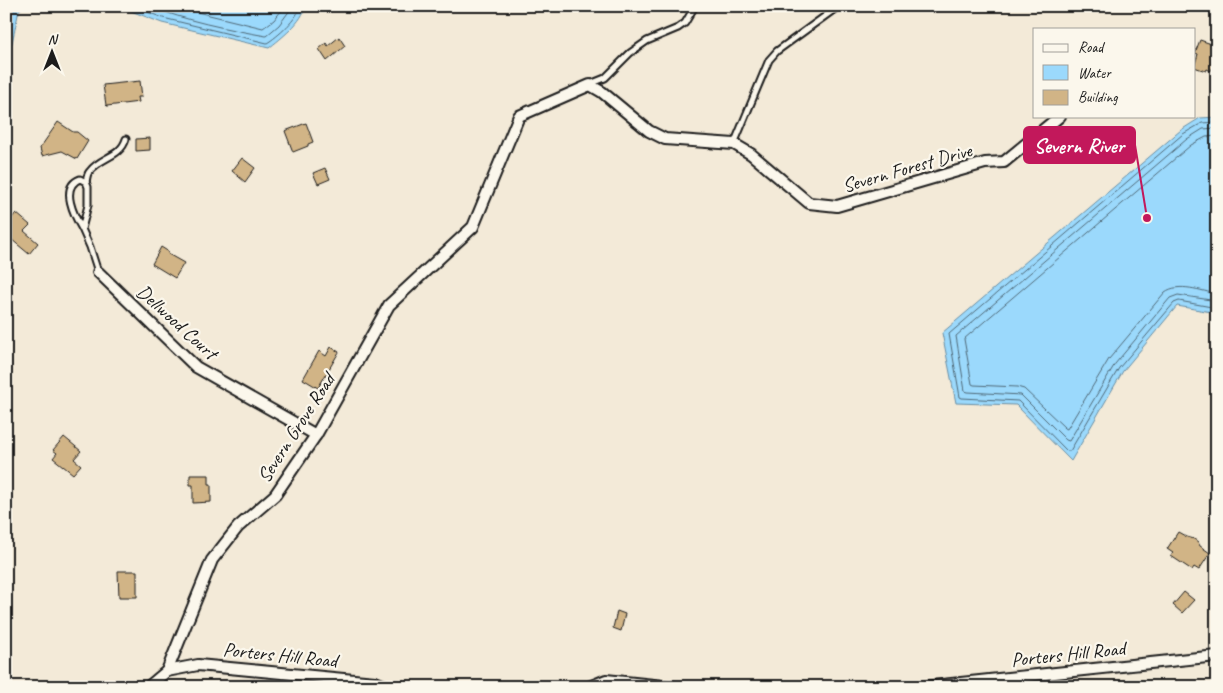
<svg xmlns="http://www.w3.org/2000/svg" width="1223" height="693" viewBox="0 0 1223 693" font-family="Caveat,sans-serif">
<rect width="100%" height="100%" fill="#f3ead8"/>
<filter id="ink" filterUnits="userSpaceOnUse"><feTurbulence type="fractalNoise" baseFrequency=".02" numOctaves="2"/><feDisplacementMap in="SourceGraphic" scale="10" xChannelSelector="R" yChannelSelector="G"/><feConvolveMatrix kernelMatrix="1 2 1 2 8 2 1 2 1" color-interpolation-filters="sRGB"/></filter>
<g filter="url(#ink)">
<g fill="#9bd9fc" stroke="#688da2">
<path d="M6,6h18l-5,4 -7,33 -6,8z"/>
<path d="M118,6h187c-1,15 -25,33 -36,42l-107,-25z"/>
<path d="M1217,117v196l-40,-7 -54,65 -52,90 -55,-56 -60,-2 -14,-70 239,-203 19,-12z"/>
</g>
<g fill="none" stroke-linecap="round" stroke-linejoin="round">
<g stroke="#4f6876" stroke-width="1">
<path d="M132,6l31,12 104,25c10,-6 32,-25 33,-37"/>
<path d="M149,6c37,15 78,23 117,30l13,-11 14,-19"/>
<path d="M172,6l91,22 11,-8 11,-14"/>
<path d="M1217,122l-15,1 -19,11 -234,200 11,63 2,1 56,3 49,50h3l49,-83 55,-65 5,-2 38,7"/>
<path d="M1217,128l-14,1 -16,10 -231,197 9,55 3,1 53,3 45,45 3,1 46,-77 55,-66 8,-3 39,6"/>
<path d="M1217,136l-11,1 -15,8 -227,194 8,45 2,1 43,2 7,2 41,39 2,1 42,-70 56,-67c14,-10 36,-1 52,2"/>
</g>
</g>
<g fill="#d1b486" stroke="#1c1c1c">
<path d="M339,37l6,9 -18,15 -8,-12 7,-6 2,3z"/>
<path d="M1200,40l17,6v24l-5,-2 -1,3 -4,-2 -1,2 -12,-4 4,-13 -3,-1z"/>
<path d="M140,81l2,16h-4l1,5 -32,4 -1,-1 -3,-20z"/>
<path d="M58,122l15,10h4l11,9 -11,18 -15,-8 -20,5 -2,-8z"/>
<path d="M306,123l7,19 -5,2v2l-15,6 -8,-21z"/>
<path d="M150,138v12l-14,1v-12z"/>
<path d="M242,158l13,10 -10,14 -13,-11z"/>
<path d="M325,168l5,11 -12,5 -5,-11z"/>
<path d="M16,213l14,12 -6,6 14,12 -9,11 -18,-15 -5,5v-19z"/>
<path d="M161,247l8,5 -1,2 16,9 -9,15 -23,-14z"/>
<path d="M331,347l8,5 -21,36 -15,-9 16,-28 7,5z"/>
<path d="M64,437l17,14 -7,8 7,6 -8,9 -20,-16 4,-5 -4,-3z"/>
<path d="M190,475h19v9h2v18l-18,1v-18h-3z"/>
<path d="M1178,532l9,5 7,2 4,3 2,4 10,7 -11,17 -5,-3 -2,3 -21,-14 2,-3 -6,-4z"/>
<path d="M118,571h19v26h-18z"/>
<path d="M1184,592l10,8 -12,13 -9,-8z"/>
<path d="M617,611l8,3 -4,17 -8,-3z"/>
</g>
<g fill="none" stroke-linecap="round" stroke-linejoin="round">
<g stroke="#1c1c1c" stroke-width="9">
<g id="lane">
<path d="M590,84l15,-6 25,-25 17,-12 31,-13 7,-5 10,-17"/>
<path d="M734,144l35,-84 8,-9 62,-45"/>
<path d="M86,182c1,-4 1,-9 4,-11 10,-14 31,-14 36,-32"/>
<path d="M82,229c-7,-12 -23,-42 -2,-50l6,3 2,5v18l-6,24 8,18 8,25"/>
</g>
</g>
<g stroke="#1c1c1c" stroke-width="14">
<g id="street">
<path d="M98,272l98,95 120,68"/>
<path d="M167,671l31,-6 177,17 13,5"/>
<path d="M148,687l19,-16 45,-111 26,-33 37,-32 41,-60 73,-130 84,-78 46,-111 71,-31 12,7 47,39 16,8 69,5 17,10 58,49 28,3 148,-43 19,-1 56,-46"/>
<path d="M589,687l17,-7 67,7"/>
<path d="M923,687l294,-31"/>
</g>
</g>
<use href="#lane" stroke="#fbf7ec" stroke-width="5"/>
<use href="#street" stroke="#fbf7ec" stroke-width="10"/>
</g>
</g>
<g text-anchor="middle" dominant-baseline="central" stroke-width="4.5" stroke-linejoin="round" paint-order="stroke">
<g font-size="20" fill="#1c1c1c" stroke="#fbf7ec">
<text transform="translate(907 168) rotate(-16)">Severn Forest Drive</text>
<text transform="translate(177 322) rotate(42)">Dellwood Court</text>
<text transform="translate(296 428) rotate(-57)">Severn Grove Road</text>
<text transform="translate(1068 654) rotate(-6)">Porters Hill Road</text>
<text transform="translate(280 655) rotate(6)">Porters Hill Road</text>
</g>
</g>
<path fill="none" stroke="#c2185b" stroke-width="2" d="M1147 218L1135 145"/>
<circle fill="#c2185b" stroke="#fbf7ec" stroke-width="2" cx="1147" cy="218" r="5"/>
<rect fill="#c2185b" stroke="#c2185b" stroke-width="2" x="1024" y="127" width="111" height="36" rx="5"/>
<g font-size="21" text-anchor="middle" font-weight="bold" fill="#fff">
<text x="1079" y="153">Severn River</text>
</g>
<rect width="1223" height="693" fill="none" stroke="#fbf7ec" stroke-width="25"/>
<rect x="12" y="12" width="1198" height="668" fill="none" stroke="#1c1c1c" stroke-width="2" filter="url(#ink)"/>
<rect x="1033" y="28" width="162" height="90" fill="#fbf7ec" stroke="#a29f99"/>
<rect x="1043" y="44" width="25" height="8" fill="#fbf7ec" stroke="#a29f99"/>
<text x="1078" y="52" font-size="15" fill="#1c1c1c">Road</text>
<rect x="1043" y="65" width="25" height="15" fill="#9bd9fc" stroke="#a29f99"/>
<text x="1078" y="78" font-size="15" fill="#1c1c1c">Water</text>
<rect x="1043" y="90" width="25" height="15" fill="#d1b486" stroke="#a29f99"/>
<text x="1078" y="102" font-size="15" fill="#1c1c1c">Building</text>
<g transform="translate(52 52)" stroke="#fbf7ec" stroke-width="4" paint-order="stroke">
<path d="M0-4L9 19L0 12L-9 19Z" fill="#1c1c1c"/>
<text y="-8" font-size="14" font-weight="bold" text-anchor="middle" fill="#1c1c1c">N</text>
</g>
</svg>
